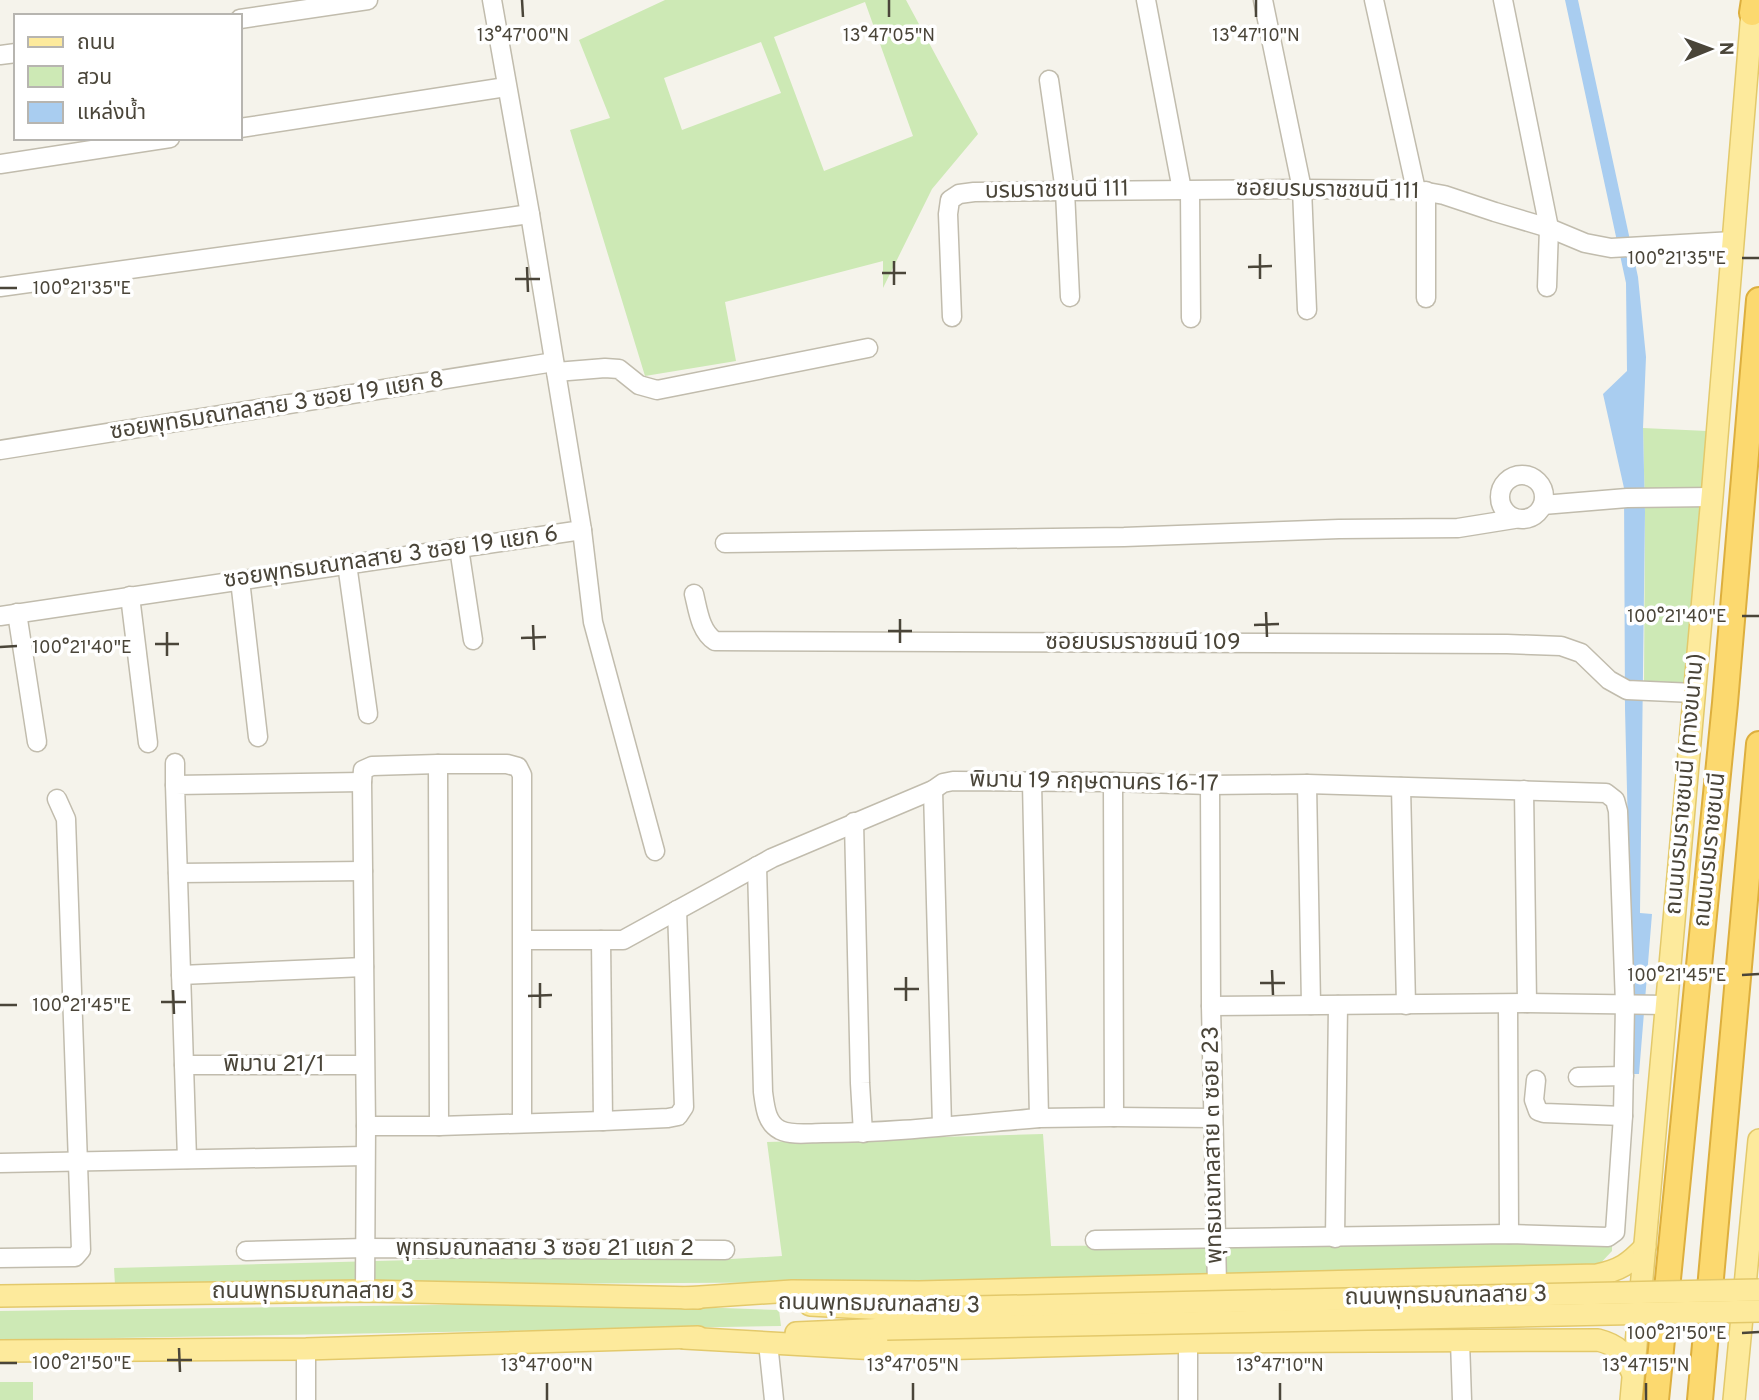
<svg xmlns="http://www.w3.org/2000/svg" width="1759" height="1400" viewBox="0 0 1759 1400" font-family="Overpass,'Noto Sans Thai',sans-serif">
<rect width="100%" height="100%" fill="#f5f3eb"/>
<g fill="#cde9b5" fill-rule="evenodd">
<path d="M665,0h241l72,134 -46,55 -49,99v-27l-158,41 11,59 -91,15 -75,-246 40,-12 -31,-78zM865,2l48,134 -89,35 -50,-134zM761,42l20,51 -99,37 -18,-52z"/>
<path d="M1643,428l64,3 -22,255 -41,-1 1,-173z"/>
<path d="M1043,1134l8,112 561,-5v10l-17,18 -534,12 -749,4h-197l-1,-17 375,-10 242,1 51,-3 -15,-114z"/>
<path d="M586,1303l193,7 2,16 -781,14v-29z"/>
<rect x="0" y="1382" width="33" height="18"/>
</g>
<path fill="#a9cdf0" d="M1565,0h13l60,277 8,80 -3,71 2,84 -5,401 12,1 -13,160h-5l-9,-365 -1,-221 -21,-94 24,-23 -1,-88z"/>
<g fill="none" stroke-linecap="round" stroke-linejoin="round">
<g stroke="#c1bcad" stroke-width="21">
<g id="minor">
<path d="M1146,0l36,190"/>
<path d="M1263,0l39,189 5,121"/>
<path d="M1374,0l42,190"/>
<path d="M1503,0l46,228 -2,59"/>
<path d="M240,19l128,-19"/>
<path d="M0,55l16,-2"/>
<path d="M1049,80l16,111 5,106"/>
<path d="M240,128l266,-41"/>
<path d="M0,164l170,-26"/>
<path d="M1190,191l1,127"/>
<path d="M1426,191v107"/>
<path d="M0,287l530,-73"/>
<path d="M952,317l-4,-103 2,-14 9,-6 15,-2 328,-3 114,1 28,5 51,17 54,16 36,15 26,5 122,-7"/>
<path d="M556,372l49,-4 14,1 20,16 18,5 211,-42"/>
<path d="M0,450l554,-88"/>
<circle cx="1522" cy="497" r="22"/>
<path d="M1543,505l84,-7 85,-1"/>
<path d="M582,530l11,92 62,229"/>
<path d="M725,543l399,-6 215,-8 119,-1 56,-9"/>
<path d="M459,548l14,92"/>
<path d="M347,564l21,150"/>
<path d="M240,580l18,157"/>
<path d="M694,594c4,16 6,37 21,47l792,3 54,2 20,7 28,27 18,10 67,3"/>
<path d="M130,596l18,147"/>
<path d="M17,613l20,129"/>
<path d="M0,616l582,-86 -52,-316 -38,-214"/>
<path d="M438,764l1,362"/>
<path d="M1032,782l7,336 75,-1 -1,-335"/>
<path d="M1307,784l4,221"/>
<path d="M175,785v-22"/>
<path d="M1210,785l1,221 6,279"/>
<path d="M1401,787l5,218"/>
<path d="M933,790l9,336"/>
<path d="M1524,790l3,213"/>
<path d="M854,822l6,261 3,50"/>
<path d="M757,866l6,226c2,14 3,31 17,38 13,6 29,3 43,3 72,0 144,-9 216,-15"/>
<path d="M178,873l185,-2"/>
<path d="M523,940h100l149,-82 161,-68 10,-7 10,-2 160,1 97,3 97,-1 299,9 9,7 3,11 7,193 -2,112 -8,116 -7,5 -99,-3 -414,6"/>
<path d="M601,940l2,181"/>
<path d="M181,975l183,-8"/>
<path d="M1508,1004l1,230"/>
<path d="M1211,1006l316,-3 140,2"/>
<path d="M184,1065h180"/>
<path d="M1578,1077l46,-1"/>
<path d="M1536,1080l-2,20 4,11 6,2 79,3"/>
<path d="M1114,1117l99,1"/>
<path d="M366,1126h73l164,-5 65,-3 10,-2 6,-9 -7,-197"/>
<path d="M187,1159l-12,-374 187,-3"/>
<path d="M0,1163l365,-7"/>
<path d="M1335,1238l3,-233"/>
<path d="M246,1251l119,-3 360,2"/>
<path d="M0,1258l75,-1 6,-7 -15,-431 -9,-20"/>
<path d="M365,1291l1,-165 -4,-344 1,-12 9,-4 66,-2h69l11,3 4,8v348"/>
<path d="M1460,1341l2,59"/>
<path d="M1188,1342v58"/>
<path d="M768,1343l6,57"/>
<path d="M306,1400v-51"/>
</g>
</g>
<g stroke="#e3c96b" stroke-width="24">
<g id="major">
<path d="M0,1296l365,-5 333,7"/>
<path d="M685,1298l107,-7 127,1 678,-17c23,-5 32,-11 48,-28"/>
<path d="M810,1305l76,4"/>
<path d="M796,1333l91,-4"/>
<path d="M684,1338l211,12 293,-8 410,-2c23,6 25,13 35,34"/>
<path d="M0,1351l306,-2 392,-12"/>
<path d="M1631,1400l81,-903 41,-497"/>
<path d="M1734,1400l25,-260"/>
</g>
</g>
<g stroke="#ddaf3e" stroke-width="28">
<g id="highway">
<path d="M1752,13l2,-13"/>
<path d="M1656,1400l69,-697 34,-403"/>
<path d="M1700,1400l59,-656"/>
</g>
</g>
<use href="#minor" stroke="#fff" stroke-width="18"/>
<use href="#major" stroke="#fdea9c" stroke-width="21"/>
<use href="#highway" stroke="#fcd96f" stroke-width="24"/>
<g stroke="#e3c96b" stroke-width="24" stroke-linecap="butt">
<g id="major-bridge">
<path d="M886,1309l873,-19"/>
<path d="M887,1329l872,-18"/>
</g>
</g>
<use href="#major-bridge" stroke="#fdea9c" stroke-width="21"/>
</g>
<path fill="none" stroke="#4a4539" stroke-width="2.5" d="M522,0l1,17M889,0v17M1256,0v17M1260,254v25M1742,258h17M894,261v24M527,267l1,25M1248,267l24,-1M882,273h24M515,279h25M0,288h17M1266,612l1,25M1742,616h17M900,619v24M533,625l1,25M1254,625l25,-1M888,631h24M167,632v24M521,638l25,-1M155,644h24M0,647l17,-1M1272,970l1,25M1742,975l17,-1M906,977v24M540,983v25M1260,983h25M894,989h25M173,990l1,24M528,996l24,-1M161,1002h25M0,1005h17M1742,1333l17,-1M179,1348l1,24M167,1360h25M0,1363h17M547,1383v17M913,1383v17M1280,1383v17M1646,1383v17"/>
<g text-anchor="middle" dominant-baseline="central" stroke-width="7" stroke-linejoin="round" paint-order="stroke">
<g font-size="23" fill="#4a4539" stroke="#fff">
<text transform="translate(1057 191) rotate(-1)">บรมราชชนนี 111</text>
<text transform="translate(1328 191) rotate(1)">ซอยบรมราชชนนี 111</text>
<text transform="translate(277 407) rotate(-9)">ซอยพุทธมณฑลสาย 3 ซอย 19 แยก 8</text>
<text transform="translate(391 558) rotate(-8)">ซอยพุทธมณฑลสาย 3 ซอย 19 แยก 6</text>
<text x="1143" y="643">ซอยบรมราชชนนี 109</text>
<text transform="translate(1094 783) rotate(1)">พิมาน 19 กฤษดานคร 16-17</text>
<text transform="translate(1686 784) rotate(-85)">ถนนบรมราชชนนี (ทางขนาน)</text>
<text transform="translate(1711 850) rotate(-84)">ถนนบรมราชชนนี</text>
<text x="274" y="1065">พิมาน 21/1</text>
<text transform="translate(1214 1145) rotate(-91)">พุทธมณฑลสาย ๓ ซอย 23</text>
<text x="545" y="1249">พุทธมณฑลสาย 3 ซอย 21 แยก 2</text>
<text x="313" y="1292">ถนนพุทธมณฑลสาย 3</text>
<text transform="translate(1446 1297) rotate(-1)">ถนนพุทธมณฑลสาย 3</text>
<text transform="translate(879 1305) rotate(1)">ถนนพุทธมณฑลสาย 3</text>
</g>
</g>
<g font-size="18" text-anchor="middle" fill="#4a4539" stroke="#fff" stroke-width="7" stroke-linejoin="round" paint-order="stroke">
<text x="523" y="41">13°47'00"N</text>
<text x="889" y="41">13°47'05"N</text>
<text x="1256" y="41">13°47'10"N</text>
<text x="1677" y="264">100°21'35"E</text>
<text x="82" y="294">100°21'35"E</text>
<text x="1677" y="622">100°21'40"E</text>
<text x="82" y="653">100°21'40"E</text>
<text x="1677" y="981">100°21'45"E</text>
<text x="82" y="1011">100°21'45"E</text>
<text x="1677" y="1339">100°21'50"E</text>
<text x="82" y="1369">100°21'50"E</text>
<text x="547" y="1371">13°47'00"N</text>
<text x="913" y="1371">13°47'05"N</text>
<text x="1280" y="1371">13°47'10"N</text>
<text x="1646" y="1371">13°47'15"N</text>
</g>
<rect x="14" y="14" width="228" height="126" fill="#ffffff" stroke="#b7b5b0" stroke-width="2"/>
<rect x="28" y="37" width="35" height="10" fill="#fdea9c" stroke="#b7b5b0" stroke-width="2"/>
<text x="77" y="49" font-size="21" fill="#4a4539">ถนน</text>
<rect x="28" y="66" width="35" height="21" fill="#cde9b5" stroke="#b7b5b0" stroke-width="2"/>
<text x="77" y="84" font-size="21" fill="#4a4539">สวน</text>
<rect x="28" y="102" width="35" height="21" fill="#a9cdf0" stroke="#b7b5b0" stroke-width="2"/>
<text x="77" y="119" font-size="21" fill="#4a4539">แหล่งน้ำ</text>
<g transform="translate(1710 49) rotate(89)" stroke="#ffffff" stroke-width="5" paint-order="stroke">
<path d="M0-5L12 26L0 18L-12 26Z" fill="#4a4539"/>
<text y="-10" font-size="19" font-weight="bold" text-anchor="middle" fill="#4a4539">N</text>
</g>
</svg>
